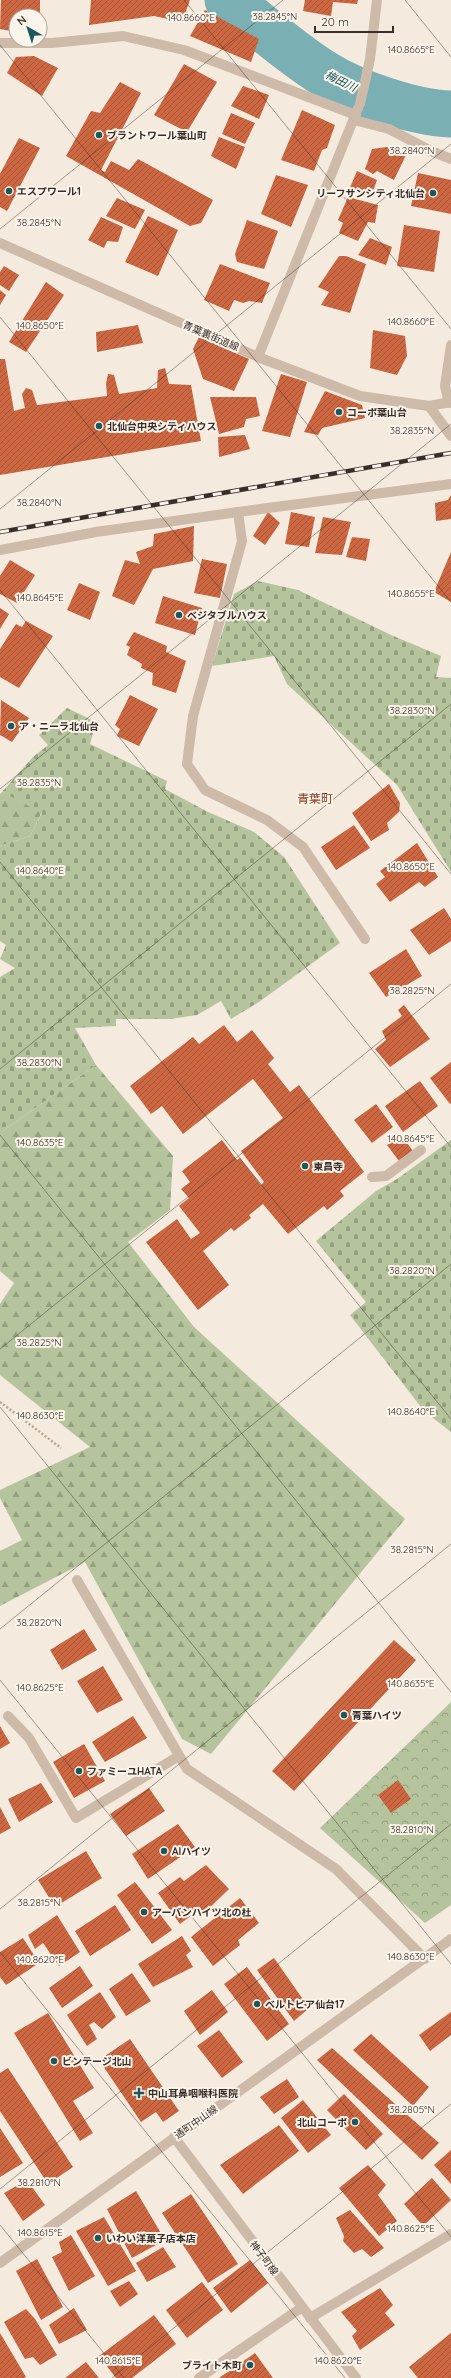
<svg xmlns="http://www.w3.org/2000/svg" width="451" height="2378" viewBox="0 0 451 2378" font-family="Quicksand,'Noto Sans JP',sans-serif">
<defs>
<pattern id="forest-firs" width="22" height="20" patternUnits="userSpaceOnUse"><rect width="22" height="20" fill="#b5c49c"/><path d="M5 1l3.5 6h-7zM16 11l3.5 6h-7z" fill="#94a07f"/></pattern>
<pattern id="cemetery-stones" width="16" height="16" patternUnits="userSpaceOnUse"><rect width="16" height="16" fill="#b5c49c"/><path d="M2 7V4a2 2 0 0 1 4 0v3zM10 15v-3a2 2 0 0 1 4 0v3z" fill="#94a07f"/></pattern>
<pattern id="park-crowns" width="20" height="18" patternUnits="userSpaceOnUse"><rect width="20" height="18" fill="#b5c49c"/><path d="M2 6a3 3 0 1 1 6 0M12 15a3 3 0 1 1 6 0" fill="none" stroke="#94a07f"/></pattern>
<pattern id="building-hatch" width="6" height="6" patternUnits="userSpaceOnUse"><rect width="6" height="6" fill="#cd6742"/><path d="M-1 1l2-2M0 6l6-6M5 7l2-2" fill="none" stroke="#a75537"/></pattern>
</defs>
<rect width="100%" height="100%" fill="#f4eadd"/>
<g fill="url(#forest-firs)">
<path d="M2,792l40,20 -12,24 -30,10v-52z"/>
<path d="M96,1065l77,91 -3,54 -42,32 66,85 211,192 -194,235 -29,-15 -97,-177 -85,44v-55l22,-11 -22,-42v-8l90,-43 -90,-72v-71l14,-21 -14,-12v-138z"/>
</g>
<g fill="url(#cemetery-stones)">
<path d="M258,581l40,9 93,45 50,21 -5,21 15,1v194l-54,-87 -110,-101 -13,-28 -62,10 22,-72z"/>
<path d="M67,708l29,14 -6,22 77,37 -2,8 43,23 46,20 30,25 56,86 -81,59 -28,17 -10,-18 -24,14 -27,4h-54v7l-41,2 21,37 -96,68v-156l15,-9 -15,-9 6,-14 -6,-4v-95l30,-10 12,-23 -40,-21 31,-35 15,-12 -9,-10z"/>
<path d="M451,1140v292l-27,-21 -74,-96 16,-13 -50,-61 60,-50 21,-12z"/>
</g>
<path fill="url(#park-crowns)" d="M451,1702v203l-26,18 -105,-95z"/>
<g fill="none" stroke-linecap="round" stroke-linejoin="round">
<path stroke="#7aafb3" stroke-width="47" d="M228,0c31,24 64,54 97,74 30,19 90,39 126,40"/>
</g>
<g fill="url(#building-hatch)">
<path d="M1,0h39v16h-24v16l-16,-3z"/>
<path d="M91,0h99l-8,22 -28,-6 -65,9z"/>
<path d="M305,0h53l-1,4 -24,-2 -2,14 -28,-5z"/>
<path d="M205,10l54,29 -8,23 -61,-26z"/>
<path d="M34,56l24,12 -16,28 -35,-23 9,-16z"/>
<path d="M184,64l33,18 -30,50 -33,-17z"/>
<path d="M120,82l21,11 -40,77 4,2 6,-11 18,9 9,-11 75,41 -12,23 -11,3 -124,-70 25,-45 9,2z"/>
<path d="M243,86l26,9 -10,24 -28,-13z"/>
<path d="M302,110l33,15 -8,23 -5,2 -8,21 -33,-11z"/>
<path d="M231,113l24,10 -10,21 -23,-10z"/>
<path d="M219,137l26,10 -9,22 -25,-13z"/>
<path d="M19,138l21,10 -33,63 -7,-4v-33z"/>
<path d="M387,147l19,8 -12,25 -17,-9 -4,3 -8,-5 7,-20z"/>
<path d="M357,171l20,9 -6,17 -22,-7z"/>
<path d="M418,173l33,7v34l-40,-8z"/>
<path d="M276,175l32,10 -17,42 -30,-13z"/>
<path d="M348,197l30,8 -3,18 -7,-1 -10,19 -19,-8 4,-10 -5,-3z"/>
<path d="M117,198l28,12 -10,19 -29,-13z"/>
<path d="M148,216l30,14 -20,46 -33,-14z"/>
<path d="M101,217l22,10 -5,15 -11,-1 -3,7 -16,-8z"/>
<path d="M247,220l31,11 -14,38 -27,-7 -2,-8z"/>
<path d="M404,225l36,6 -6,41 -37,-6z"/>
<path d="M370,238l22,9 -6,18 -28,-10z"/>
<path d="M339,256h7l20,8 -16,49 -29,-8 8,-13 -11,-5z"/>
<path d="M220,264l50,19 -8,20 -13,-2 -6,2 -9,-3 -5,11 -25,-11z"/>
<path d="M4,266l15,9 -10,16 -9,-6v-13z"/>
<path d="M46,282l18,13 -38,57 -17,-10z"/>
<path d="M0,290l6,5 -6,10z"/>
<path d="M138,325l5,18 -46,9 -1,-20z"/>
<path d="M373,330l32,6 2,20 -10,19 -27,-7z"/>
<path d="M199,337l50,22 -15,32 -31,-12 -10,-30z"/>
<path d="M0,359h5l9,52 11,-3 -3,-14 4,-6 6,2 5,15 70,-9 -1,-13 2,-9 6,1 5,19 38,-6 1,-18 7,-2 4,16 22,1 10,56 -201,34z"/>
<path d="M281,374l26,8 -17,55 -28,-6z"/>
<path d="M325,391l37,14 3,13 -43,10 -4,7 -14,-3z"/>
<path d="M210,397h46l4,19 -14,3 -2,8 -25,7z"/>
<path d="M245,435l5,14 -31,8 -1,-20z"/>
<path d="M451,495v24l-15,2 -1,-18 13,-3z"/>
<path d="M268,512l12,11 -15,22 -12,-9z"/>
<path d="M291,512l24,5 -6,30 -24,-3z"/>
<path d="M323,517l28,5 -9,33 -27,-2z"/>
<path d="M194,526l-1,35 -40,8 -19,36 -22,-9 13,-36 15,4 -4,-12 17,-6 1,-12z"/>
<path d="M352,537l18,2 -4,22 -20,-4z"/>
<path d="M451,552v50l-17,-10z"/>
<path d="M202,559l25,5 -7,34 -26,-5z"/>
<path d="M10,560l25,15 -18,28 -17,-9v-18z"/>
<path d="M79,583l21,9 -10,28 -23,-10z"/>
<path d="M163,596l39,12 -7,27 -40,-12z"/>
<path d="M0,608l9,6 -9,15z"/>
<path d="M26,621l27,15 -34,52 -19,-11v-28l16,-25 6,3z"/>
<path d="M134,632l33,14 -1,6 20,9 -10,32 -24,-8 1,-12 -12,-5 1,-4 -15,-9 3,-8 -4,-2z"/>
<path d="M130,695l28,14 -19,37 -22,-10 3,-7 -5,-4z"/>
<path d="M1,700l28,18 -17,24 -12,-7z"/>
<path d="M389,784l11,19 -1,9 -12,11 2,7 -18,11 -19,-28z"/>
<path d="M354,825l16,23 -34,22 -15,-23z"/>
<path d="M417,843l21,34 -13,10 -6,-5 -29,20 -14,-18 9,-7 -5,-6z"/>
<path d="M444,908l7,11v22l-22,14 -19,-25z"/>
<path d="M406,949l16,27 -36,21 -17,-24z"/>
<path d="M404,1005l26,34 -40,28 -15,-18 11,-9 -4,-9 20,-15 -4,-6z"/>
<path d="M224,1025l13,17 15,-12 22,28 -6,6 22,28 9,-7 65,87 -24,19 4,5 -17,14 -3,-4 -36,28 -25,-30 -14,11 2,3 -17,13 -3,-3 -28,23 26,34 -31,25 -52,-68 31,-23 14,20 9,-6 -21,-27 10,-8 -8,-9 9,-7 -8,-11 40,-31 15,20 3,-2 21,27 3,-3 -23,-31 42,-33 -30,-39 -70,55 -21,-28 -11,8 -21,-28 63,-49 6,7z"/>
<path d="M451,1062v41l-1,1 -20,-26z"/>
<path d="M420,1081l18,25 -35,26 -18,-26z"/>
<path d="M376,1104l17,23 -21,16 -18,-23z"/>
<path d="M401,1135l12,16 -14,10 -12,-16z"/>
<path d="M84,1629l13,21 -35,20 -12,-20z"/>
<path d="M394,1640l22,20 -122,131 -22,-20z"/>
<path d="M103,1666l20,34 -26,13 -20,-32z"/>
<path d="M133,1716l14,22 -42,24 -13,-20z"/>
<path d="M0,1726l10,17 -10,6z"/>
<path d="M84,1744l21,37 -31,17 -21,-36z"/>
<path d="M398,1780l13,19 -20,14 -13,-18z"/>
<path d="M41,1783l12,19 -34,20 -11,-23z"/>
<path d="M149,1788l16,23 -39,25 -16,-22z"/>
<path d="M0,1807l11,21 -11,6z"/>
<path d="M178,1824l17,23 -47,32 -16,-25z"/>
<path d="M86,1851l16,27 -47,29 -17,-27z"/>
<path d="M206,1865l23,24 -27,26 -5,-4 -17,13 -22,-31 22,-16 4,4z"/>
<path d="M135,1882l37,48 -20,14 -35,-49z"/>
<path d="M240,1898l19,25 -21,17 2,5 -27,21 -22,-29z"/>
<path d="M115,1905l16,25 -41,26 -15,-25z"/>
<path d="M57,1915l23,37 -21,14 -16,-23 -8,6 -7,-14z"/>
<path d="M182,1936l9,15 -5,4 7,12 -40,20 -15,-23z"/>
<path d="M23,1938l16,25 -33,22 -6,-8v-25z"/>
<path d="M274,1958l35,50 -15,13 -37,-51z"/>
<path d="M80,1966l13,20 -31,22 -13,-20z"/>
<path d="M247,1967l42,57 -22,17 -43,-57z"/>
<path d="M132,1973l19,28 -25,15 -17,-27z"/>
<path d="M212,1990l16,22 -28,23 -16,-24z"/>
<path d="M100,1992l16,25 -14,12 -8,-7 -5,3 8,14 -10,7 -20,-31z"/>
<path d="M451,2012v23l-21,16 -11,-16z"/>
<path d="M48,2013l46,75 -21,13 20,32 -13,8 -66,-108z"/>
<path d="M219,2030l24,32 -21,16 -25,-32z"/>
<path d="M371,2034l58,53 -16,19 -60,-56z"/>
<path d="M130,2039l49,72 -16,11 -7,-10 -15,10 -42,-62z"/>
<path d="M332,2048l107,95 -17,17 -105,-100z"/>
<path d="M8,2068l65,99 -25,17 -48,-73v-38z"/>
<path d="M287,2079l12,18 -25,17 -14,-17z"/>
<path d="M344,2094l39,40 -17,16 -39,-40z"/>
<path d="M303,2100l28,35 -23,18 -27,-35z"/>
<path d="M279,2125l20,26 -56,43 -23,-29z"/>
<path d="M0,2128l23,35 -23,14z"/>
<path d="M451,2150v34l-17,-19z"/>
<path d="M368,2165l18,20 -8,10 19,26 -18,15 -40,-48z"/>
<path d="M432,2178l19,22 -28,26 -19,-22z"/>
<path d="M27,2180l18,25 -22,16 -19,-28z"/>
<path d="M136,2191l29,49 -33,18 -25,-49z"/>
<path d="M191,2194l47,70 -30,19 -46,-70z"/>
<path d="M350,2210l34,38 -13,9 -9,-8 -8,4 -11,-12 1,-5 -8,-18z"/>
<path d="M104,2217l32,54 -28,15 -32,-55z"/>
<path d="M71,2235l24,41 -26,15 -17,-34 10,-5 -3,-10z"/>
<path d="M163,2247l13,20 -29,15 -11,-19z"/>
<path d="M37,2259l26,48 -22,13 -25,-49z"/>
<path d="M250,2260l18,23 -37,30 -18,-25z"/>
<path d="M129,2281l9,13 -18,13 -10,-16z"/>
<path d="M202,2282l21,28 -36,28 -21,-28z"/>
<path d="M380,2288l13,17 -8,8 10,12 -35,25 -8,-14 5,-5 -16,-19z"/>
<path d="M74,2308l13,22 -28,14 -10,-19z"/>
<path d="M26,2309l9,10 22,36 -17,10 -7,-8 -8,2 -21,-37z"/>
<path d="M154,2315l22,29 -44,34h-16l-17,-22z"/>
<path d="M0,2333l26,44 -2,1h-24z"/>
<path d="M451,2333v45h-33l-9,-11z"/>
<path d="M255,2353l18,25h-54z"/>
<path d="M86,2362l13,16h-34z"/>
</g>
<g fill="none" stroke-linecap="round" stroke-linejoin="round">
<path stroke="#b9a492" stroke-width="2.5" stroke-dasharray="2 2" stroke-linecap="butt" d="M0,1402l61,46"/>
<g stroke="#cdbaa8" stroke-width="10">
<path d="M0,43h52l71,-7 61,14 172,65"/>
<path d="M354,120l35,9 42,22 20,8"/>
<path d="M258,357l100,-249"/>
<path d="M449,403l-4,-17 6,-41"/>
<path d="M0,550l96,-18 142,-20"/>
<path d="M365,939l-62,-92 -36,-27 -62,-30 -18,-26 6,-48 49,-175 -4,-29 213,-28"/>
<path d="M372,1177l14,-1 35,-26"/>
<path d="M77,1580l110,189 149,100 89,90"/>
<path d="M8,1716l21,22 47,80 103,-62"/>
<path d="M310,2318l141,-84"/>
<path d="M199,2378l102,-70"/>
</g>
<g stroke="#cdbaa8" stroke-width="10">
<path d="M360,104l10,-45 7,-59"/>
<path d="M429,406l22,30"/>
<path d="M174,2137l182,241"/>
</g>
<g stroke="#cdbaa8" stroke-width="10">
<path d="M0,243l258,114 102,39 69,10 22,-4"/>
<path d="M0,2263l451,-324"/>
</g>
<g stroke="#392e29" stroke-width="4.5">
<path id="rail" d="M0,532l451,-79"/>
</g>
<use href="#rail" stroke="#fbf4ea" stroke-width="3" stroke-dasharray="9" stroke-linecap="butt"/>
</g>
<path fill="none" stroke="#392e29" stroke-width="1" stroke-opacity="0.45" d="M184,0l267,329M405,0l46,57M0,45l451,557M0,229l283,-229M0,317l451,557M0,509l451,-365M0,590l451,557M0,789l451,-365M0,862l451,557M0,1069l451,-365M0,1135l451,557M0,1349l451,-365M0,1407l451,557M0,1629l451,-365M0,1680l451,557M0,1909l451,-365M0,1952l345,426M0,2189l451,-365M0,2225l124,153M112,2378l339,-274"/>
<g fill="#1b585e" stroke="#fbf4ea" stroke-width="1.5">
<circle cx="99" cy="135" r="4"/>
<circle cx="9" cy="191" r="4"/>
<circle cx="433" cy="193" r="4"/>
<circle cx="339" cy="412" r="4"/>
<circle cx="99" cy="426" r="4"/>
<circle cx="179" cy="615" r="4"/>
<circle cx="11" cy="726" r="4"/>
<circle cx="305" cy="1166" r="4"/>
<circle cx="344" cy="1715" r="4"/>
<circle cx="79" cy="1771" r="4"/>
<circle cx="164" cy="1851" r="4"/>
<circle cx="144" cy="1912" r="4"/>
<circle cx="257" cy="2004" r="4"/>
<circle cx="54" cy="2061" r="4"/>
<path d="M137 2087h4v4h4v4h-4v4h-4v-4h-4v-4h4z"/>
<circle cx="355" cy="2122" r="4"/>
<circle cx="98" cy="2238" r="4"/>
<circle cx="250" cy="2365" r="4"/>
</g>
<g text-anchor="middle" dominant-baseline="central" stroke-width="4" stroke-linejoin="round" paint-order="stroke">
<g font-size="10" font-weight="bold" fill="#392e29" stroke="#fbf4ea" text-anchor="start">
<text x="107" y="135">ブラントワール葉山町</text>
<text x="17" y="191">エスプワール1</text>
<text x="425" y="193" text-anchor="end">リーフサンシティ北仙台</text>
<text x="347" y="412">コーポ葉山台</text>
<text x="107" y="426">北仙台中央シティハウス</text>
<text x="187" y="615">ベジタブルハウス</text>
<text x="19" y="726">ア・ニーラ北仙台</text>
<text x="313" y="1166">東昌寺</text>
<text x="352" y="1715">青葉ハイツ</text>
<text x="87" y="1771">ファミーユHATA</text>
<text x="172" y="1851">AIハイツ</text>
<text x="152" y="1912">アーバンハイツ北の杜</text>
<text x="265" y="2004">ベルトピア仙台17</text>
<text x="62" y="2061">ビンテージ北山</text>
<text x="148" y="2093">中山耳鼻咽喉科医院</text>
<text x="347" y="2122" text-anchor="end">北山コーポ</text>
<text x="106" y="2238">いわい洋菓子店本店</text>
<text x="242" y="2365" text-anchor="end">ブライト木町</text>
</g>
<g font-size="10" fill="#392e29" stroke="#fbf4ea">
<text transform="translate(211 336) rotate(23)">青葉裏街道線</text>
<text transform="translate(196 2122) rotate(-35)">通町中山線</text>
<text transform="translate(264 2258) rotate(53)">神子町線</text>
</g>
<g font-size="11" font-style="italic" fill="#1b585e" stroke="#fbf4ea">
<text transform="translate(341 81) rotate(26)">梅田川</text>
</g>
<g font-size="12" fill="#8d3a1c" stroke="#fbf4ea">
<text x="315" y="798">青葉町</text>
</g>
</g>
<g font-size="10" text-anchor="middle" fill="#392e29" stroke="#fbf4ea" stroke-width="4" stroke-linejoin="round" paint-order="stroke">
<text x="275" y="20">38.2845°N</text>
<text x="191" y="21">140.8660°E</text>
<text x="411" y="53">140.8665°E</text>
<text x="412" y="154">38.2840°N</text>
<text x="39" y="226">38.2845°N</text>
<text x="411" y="325">140.8660°E</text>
<text x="40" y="329">140.8650°E</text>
<text x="412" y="434">38.2835°N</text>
<text x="39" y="506">38.2840°N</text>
<text x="411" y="597">140.8655°E</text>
<text x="40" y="601">140.8645°E</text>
<text x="412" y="714">38.2830°N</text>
<text x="39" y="786">38.2835°N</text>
<text x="411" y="870">140.8650°E</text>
<text x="40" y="874">140.8640°E</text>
<text x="412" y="994">38.2825°N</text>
<text x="39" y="1066">38.2830°N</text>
<text x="411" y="1142">140.8645°E</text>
<text x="40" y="1146">140.8635°E</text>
<text x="412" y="1274">38.2820°N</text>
<text x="39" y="1346">38.2825°N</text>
<text x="411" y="1415">140.8640°E</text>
<text x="40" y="1419">140.8630°E</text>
<text x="412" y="1553">38.2815°N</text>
<text x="39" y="1626">38.2820°N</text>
<text x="411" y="1687">140.8635°E</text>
<text x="40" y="1691">140.8625°E</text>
<text x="412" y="1833">38.2810°N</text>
<text x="39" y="1906">38.2815°N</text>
<text x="411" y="1960">140.8630°E</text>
<text x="40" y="1963">140.8620°E</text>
<text x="412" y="2113">38.2805°N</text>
<text x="39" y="2186">38.2810°N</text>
<text x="411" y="2232">140.8625°E</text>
<text x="40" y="2236">140.8615°E</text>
<text x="118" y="2364">140.8615°E</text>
<text x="338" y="2364">140.8620°E</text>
</g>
<g transform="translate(28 28) rotate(321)"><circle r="19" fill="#fbf4ea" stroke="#ada59d"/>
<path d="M0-3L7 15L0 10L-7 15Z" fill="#1b585e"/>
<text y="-6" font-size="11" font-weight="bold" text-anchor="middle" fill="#392e29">N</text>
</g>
<path d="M315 26v6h78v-6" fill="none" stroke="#392e29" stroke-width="2"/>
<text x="321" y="26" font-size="12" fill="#392e29" stroke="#fbf4ea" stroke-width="3" paint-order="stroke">20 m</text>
</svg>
